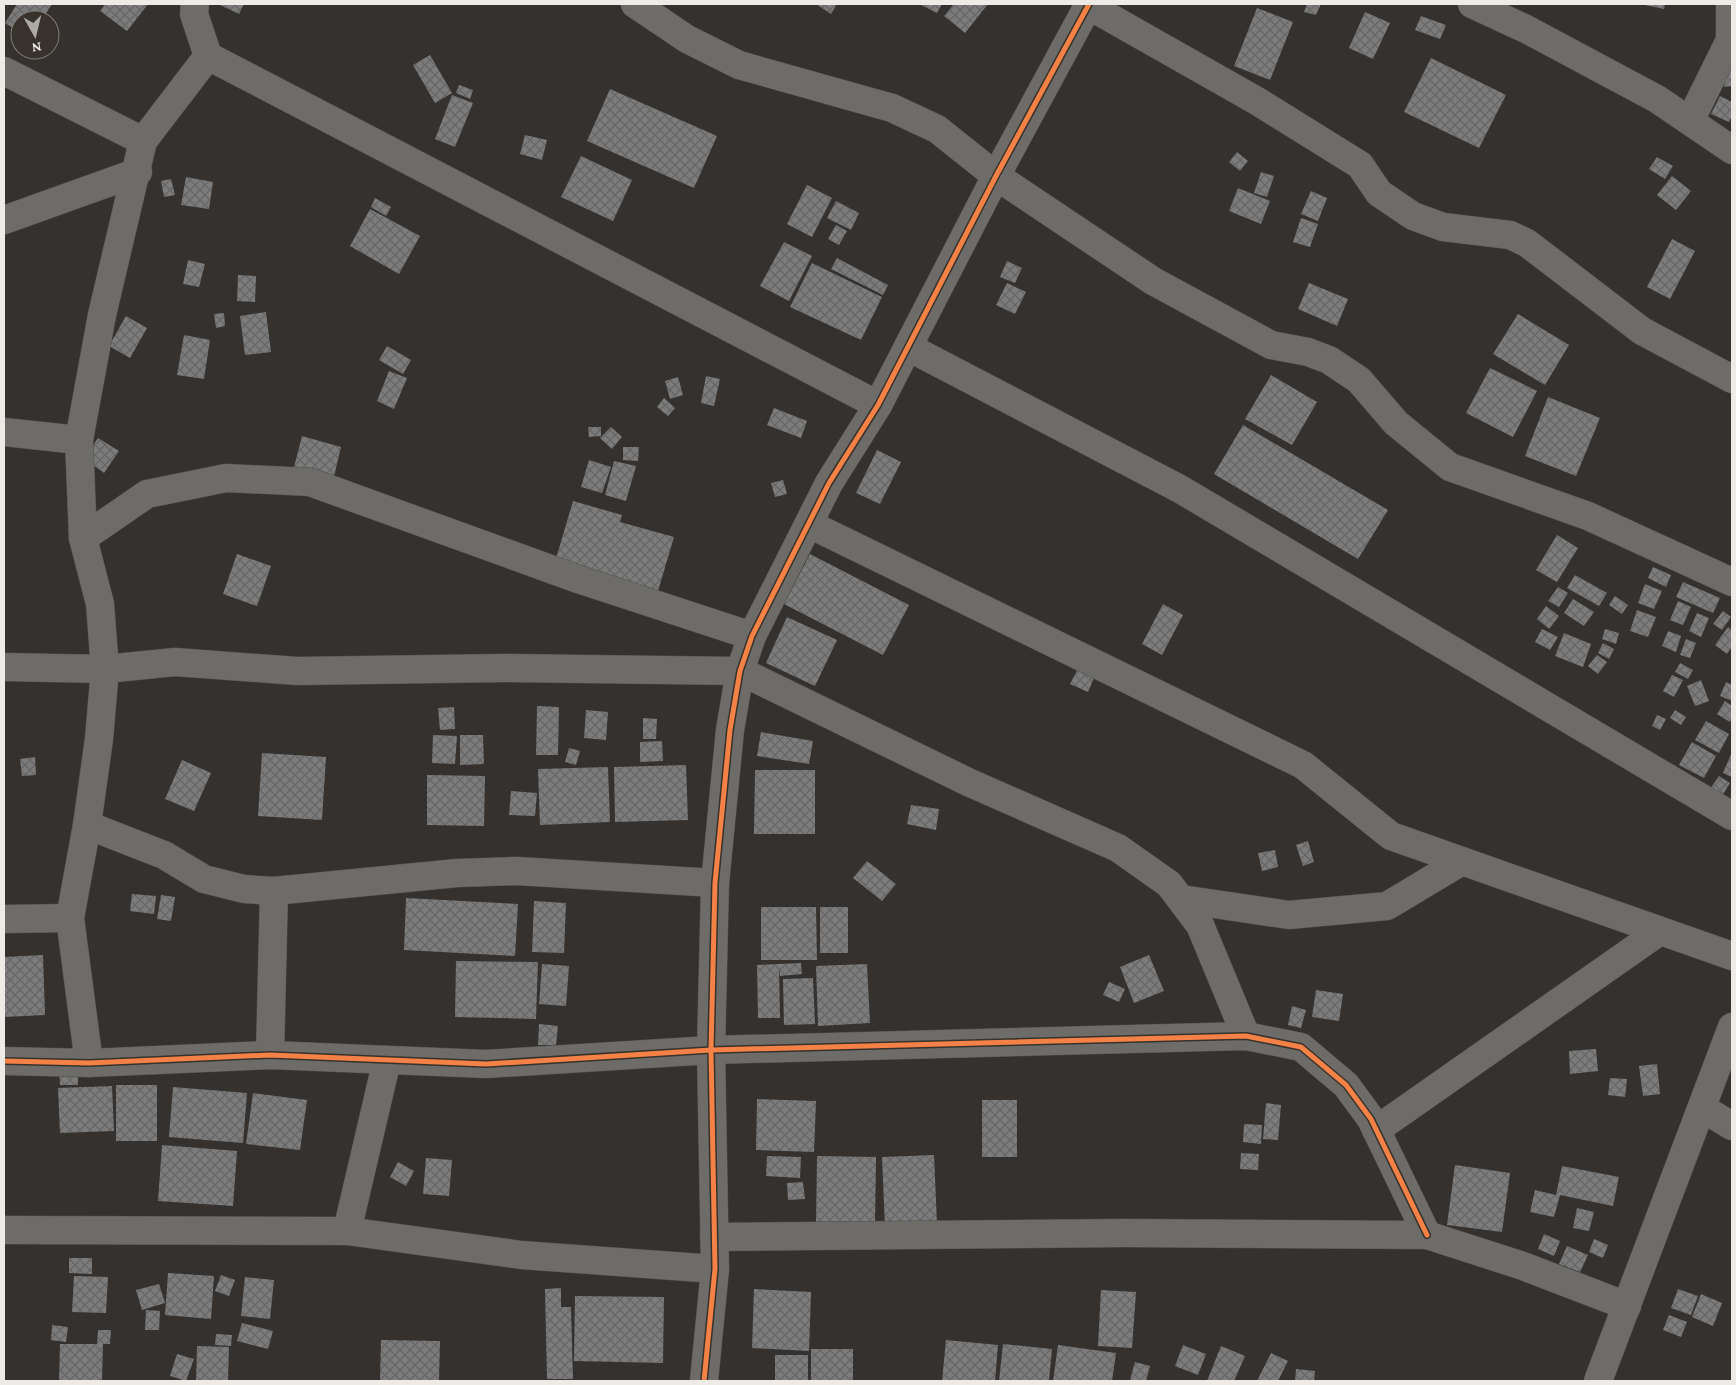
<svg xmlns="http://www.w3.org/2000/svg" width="1736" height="1385" viewBox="0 0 1736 1385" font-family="'Crimson Pro',serif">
<defs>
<pattern id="building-cross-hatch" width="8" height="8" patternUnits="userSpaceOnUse" patternTransform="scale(1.25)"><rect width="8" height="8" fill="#7c7c7c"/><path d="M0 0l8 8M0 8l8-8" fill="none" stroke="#676666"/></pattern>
</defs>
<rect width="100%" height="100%" fill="#34312e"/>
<g fill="url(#building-cross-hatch)">
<path d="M17,4h35l-10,16h-22v12l-15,-9z"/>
<path d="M105,4h43l-21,27 -27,-20z"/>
<path d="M218,4h26l-5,10z"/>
<path d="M816,4h21l-6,10z"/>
<path d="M919,4h23l-5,9z"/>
<path d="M954,4h34l-23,29 -21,-17z"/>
<path d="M1307,4h14l-5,11 -12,-3z"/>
<path d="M1640,4h25l-1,5z"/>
<path d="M1257,8l36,14 -23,58 -36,-14z"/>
<path d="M1365,12l25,11 -17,36 -24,-11z"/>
<path d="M1421,16l25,9 -6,14 -25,-9z"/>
<path d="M430,55l22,38 -17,10 -22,-38z"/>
<path d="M1431,58l75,37 -27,53 -75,-36z"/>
<path d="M1732,68v18l-8,1 -3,-18z"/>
<path d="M459,85l14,5 -3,9 -14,-6z"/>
<path d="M610,89l107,47 -23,52 -107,-47z"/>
<path d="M452,95l21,8 -18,44 -20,-8z"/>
<path d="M1720,96l12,6v14l-3,6 -18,-8z"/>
<path d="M525,135l22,5 -5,20 -22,-6z"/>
<path d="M1237,152l11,9 -8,10 -11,-9z"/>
<path d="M581,156l51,24 -19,41 -52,-24z"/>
<path d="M1657,157l16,9 -8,13 -16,-10z"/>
<path d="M1261,172l13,4 -7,21 -13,-4z"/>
<path d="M1672,176l19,15 -15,19 -19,-15z"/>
<path d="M186,177l27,5 -4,27 -28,-4z"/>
<path d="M171,179l4,16 -11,2 -3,-16z"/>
<path d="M807,185l25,13 -20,39 -25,-13z"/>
<path d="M1238,188l32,13 -9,23 -32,-13z"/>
<path d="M1311,191l16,7 -9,23 -17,-7z"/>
<path d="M375,198l16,9 -5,9 -15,-9z"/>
<path d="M836,201l23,12 -8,17 -24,-12z"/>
<path d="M370,209l50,27 -21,38 -49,-28z"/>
<path d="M1301,218l17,6 -8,23 -17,-5z"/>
<path d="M836,225l11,6 -8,14 -11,-6z"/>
<path d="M1672,239l23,12 -25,48 -23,-12z"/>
<path d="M784,242l28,14 -23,45 -29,-15z"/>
<path d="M837,258l51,27 -5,10 -52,-26z"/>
<path d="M188,260l17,4 -6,23 -16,-3z"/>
<path d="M1007,261l15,7 -7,15 -15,-6z"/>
<path d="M812,263l70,34 -21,43 -71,-33z"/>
<path d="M238,275l18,1 -1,26 -18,-1z"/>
<path d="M1007,283l19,9 -11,22 -19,-9z"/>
<path d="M1309,283l39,16 -11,27 -39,-17z"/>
<path d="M266,312l5,40 -26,3 -5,-39z"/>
<path d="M224,313l1,13 -9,2 -2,-14z"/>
<path d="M1518,314l51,31 -24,40 -52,-31z"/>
<path d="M126,316l21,12 -17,30 -21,-12z"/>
<path d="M184,335l26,5 -6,39 -27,-4z"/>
<path d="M387,346l24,14 -8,14 -24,-14z"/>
<path d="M1490,368l47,23 -24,46 -47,-24z"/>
<path d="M389,371l18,7 -13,31 -17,-8z"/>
<path d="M1271,375l46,27 -25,43 -47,-26z"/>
<path d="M706,376l14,3 -6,27 -13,-3z"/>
<path d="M678,377l5,18 -13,4 -5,-18z"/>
<path d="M1548,397l52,21 -24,58 -51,-20z"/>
<path d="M664,398l11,10 -7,8 -11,-9z"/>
<path d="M774,408l33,13 -6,17 -34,-13z"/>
<path d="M1243,425l145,85 -30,49 -144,-85z"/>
<path d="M588,427h13v9l-12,1z"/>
<path d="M611,427l11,10 -10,12 -12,-11z"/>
<path d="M302,436l39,11 -9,38 -40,-10z"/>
<path d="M98,438l21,13 -15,22 -20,-14z"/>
<path d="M623,447h16l-1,14 -15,-1z"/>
<path d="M877,450l24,12 -21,42 -24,-11z"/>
<path d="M589,460l22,7 -9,26 -21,-6z"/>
<path d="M614,461l22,5 -10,35 -21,-6z"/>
<path d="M783,480l4,14 -12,3 -4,-14z"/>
<path d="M573,501l49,14 -2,7 54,15 -16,54 -103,-29z"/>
<path d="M1557,535l21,13 -21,34 -21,-12z"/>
<path d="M237,554l34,12 -14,40 -34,-12z"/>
<path d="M810,554l99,51 -26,50 -99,-51z"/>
<path d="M1653,567l18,8 -5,12 -18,-9z"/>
<path d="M1575,575l32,18 -8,13 -32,-18z"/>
<path d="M1683,582l37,16 -7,15 -37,-16z"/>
<path d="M1645,584l17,7 -8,18 -16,-6z"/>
<path d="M1558,587l10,6 -9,14 -11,-6z"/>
<path d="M1615,596l13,9 -6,9 -13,-9z"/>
<path d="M1573,599l21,13 -10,14 -20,-13z"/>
<path d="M1678,601l13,6 -8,18 -13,-5z"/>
<path d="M1163,604l20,11 -21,40 -20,-11z"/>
<path d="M1546,606l13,10 -10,13 -12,-10z"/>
<path d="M1637,610l19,7 -8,20 -18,-6z"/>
<path d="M1723,611l8,6 -9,13 -9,-6z"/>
<path d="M1697,613l12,5 -8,19 -12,-6z"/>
<path d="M787,617l50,23 -22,46 -49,-23z"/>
<path d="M1728,627l4,3v17l-5,7 -12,-9z"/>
<path d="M1542,629l16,8 -8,13 -15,-8z"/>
<path d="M1605,629l14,4 -3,11 -14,-5z"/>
<path d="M1668,631l13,5 -5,16 -14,-6z"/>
<path d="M1564,633l27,11 -8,23 -28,-11z"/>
<path d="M1686,639l10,4 -6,15 -10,-3z"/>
<path d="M1603,643l11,6 -5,10 -11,-6z"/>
<path d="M1597,655l10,7 -9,12 -10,-8z"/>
<path d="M1680,663l13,7 -5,9 -13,-7z"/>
<path d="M1080,665l16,8 -8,19 -18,-8z"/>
<path d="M1672,675l11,5 -9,17 -11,-6z"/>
<path d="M1701,680l8,21 -14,5 -8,-20z"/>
<path d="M1726,682l6,3v16l-12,-5z"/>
<path d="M1725,701l7,5v12l-2,4 -13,-8z"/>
<path d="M537,706l22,1 -1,48h-22z"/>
<path d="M454,707l1,22 -15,1 -2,-22z"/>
<path d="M586,710l22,2 -2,28 -22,-2z"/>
<path d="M1675,710l11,7 -5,8 -11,-7z"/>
<path d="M1657,715l9,4 -6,11 -8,-4z"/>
<path d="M643,718l14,1 -1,20h-13z"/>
<path d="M1706,721l23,13 -10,19 -24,-13z"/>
<path d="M761,732l52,9 -4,23 -52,-8z"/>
<path d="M433,735l24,1 -2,28 -23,-1z"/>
<path d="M460,735h23l1,29 -24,1z"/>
<path d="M662,741l1,20 -23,1v-20z"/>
<path d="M1692,742l24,14 -12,22 -25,-13z"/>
<path d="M569,748l11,3 -4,14 -11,-3z"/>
<path d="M1732,752v25l-9,-4z"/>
<path d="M262,753l64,4 -4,63 -64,-4z"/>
<path d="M35,757l1,18 -14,1 -2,-17z"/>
<path d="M182,760l29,13 -17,38 -29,-12z"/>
<path d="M686,765l2,55 -73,2 -1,-55z"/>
<path d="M608,767l2,55 -70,3 -2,-56z"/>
<path d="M755,770h60v64h-61z"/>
<path d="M427,775l58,1 -1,50 -57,-1z"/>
<path d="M1719,776l11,7 -8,13 -12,-7z"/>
<path d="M511,791l26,2 -2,23 -26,-1z"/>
<path d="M911,805l28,4 -3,21 -29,-6z"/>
<path d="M1308,841l6,21 -11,4 -7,-21z"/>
<path d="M1275,850l3,17 -16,4 -4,-18z"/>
<path d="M867,861l29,23 -14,17 -29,-23z"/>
<path d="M132,894l24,2 -2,18 -24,-3z"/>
<path d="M161,895l14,2 -4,24 -14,-2z"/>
<path d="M406,898l112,6 -3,52 -111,-6z"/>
<path d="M534,901l32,2 -2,50 -32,-1z"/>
<path d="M761,907h55l1,53h-56z"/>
<rect x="820" y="907" width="28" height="46"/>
<path d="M43,955l2,60 -41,2v-60z"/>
<path d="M1149,955l15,36 -30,12 -14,-36z"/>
<path d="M456,961l82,1 -2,57 -81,-2z"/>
<path d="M801,963l1,11 -22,2 -1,-8 1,50h-22l-1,-53z"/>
<path d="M542,964l27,2 -3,40 -27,-2z"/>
<path d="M867,964l3,59 -52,3 -2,-60z"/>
<path d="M813,978l2,46 -31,1 -1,-46z"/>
<path d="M1109,982l16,7 -6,13 -16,-7z"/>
<path d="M1316,990l27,4 -4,27 -27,-4z"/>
<path d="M1292,1006l14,4 -5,18 -13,-3z"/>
<path d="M539,1024l19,2 -2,19h-18z"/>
<path d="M1596,1049l2,22 -28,3 -1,-23z"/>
<path d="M1657,1064l3,30 -17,2 -4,-30z"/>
<path d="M78,1066v19h-18l-1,-18z"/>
<path d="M1610,1078l17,1 -2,18 -17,-2z"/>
<rect x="116" y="1085" width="41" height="56"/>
<path d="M112,1086l2,45 -54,2 -2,-45z"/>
<path d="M173,1087l74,6 -4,50 -74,-6z"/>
<path d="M253,1093l54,7 -7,50 -54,-6z"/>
<path d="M757,1099l59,2 -2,51 -58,-2z"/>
<rect x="982" y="1100" width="35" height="57"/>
<path d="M1266,1103l15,2 -3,35 -15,-1z"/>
<path d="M1244,1124l18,1 -1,19 -18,-2z"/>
<path d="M162,1145l75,6 -4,55 -75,-5z"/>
<path d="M1241,1153l18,1 -1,16 -18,-1z"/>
<path d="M934,1155l3,69 -52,3 -3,-70z"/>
<path d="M767,1156l34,1 -1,21 -34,-2z"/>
<path d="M817,1156l59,1 -1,66h-59z"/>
<path d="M426,1158l26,2 -3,36 -26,-2z"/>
<path d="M398,1162l16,9 -8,15 -16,-9z"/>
<path d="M1455,1165l55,8 -8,59 -55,-7z"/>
<path d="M1562,1166l57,11 -6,29 -53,-11 -6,22 -24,-5 5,-22 21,5z"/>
<path d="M803,1182l2,17 -17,1 -1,-17z"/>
<path d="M1577,1208l17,4 -5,19 -16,-3z"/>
<path d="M1544,1234l16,7 -6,15 -16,-7z"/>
<path d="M1594,1239l14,6 -5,13 -14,-6z"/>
<path d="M1567,1246l21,9 -8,17 -21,-8z"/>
<path d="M69,1258h23v16l-23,-1z"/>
<path d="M168,1273l46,3 -3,43 -46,-4z"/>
<path d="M221,1275l14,5 -6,16 -14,-5z"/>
<path d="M74,1276l34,1 -2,36 -34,-1z"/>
<path d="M245,1277l29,3 -4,39 -29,-3z"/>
<path d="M159,1284l6,19 -23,7 -6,-20z"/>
<path d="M561,1288v19h10l2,72h-26l-2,-90z"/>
<path d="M754,1289l57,3 -2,59 -57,-3z"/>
<path d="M1678,1289l20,7 -7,19 -20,-7z"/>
<path d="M1101,1290l35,2 -4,56 -34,-2z"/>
<path d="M1701,1294l21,9 -9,23 -21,-9z"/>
<path d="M575,1296l89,1 -1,66 -89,-2z"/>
<path d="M146,1310l14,1 -1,19h-14z"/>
<path d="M1669,1315l18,7 -6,15 -18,-7z"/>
<path d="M242,1323l31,8 -5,18 -31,-8z"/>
<path d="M52,1325l16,2 -2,15 -15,-2z"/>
<path d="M98,1330h13l-1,14h-7l-1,37h-43l1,-37h37z"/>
<path d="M216,1334l16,1 -1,11 -16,-1z"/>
<path d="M381,1340l59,1 -1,40h-59z"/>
<path d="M946,1340l52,5 -3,36h-53z"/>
<path d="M1003,1344l49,5 -3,32h-50z"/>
<path d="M1058,1345l58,8 -4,28h-59z"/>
<path d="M1183,1345l23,9 -8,21 -23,-9z"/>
<path d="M197,1346l32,1 -1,34h-32z"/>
<path d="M1221,1346l24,10 -11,25h-27z"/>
<rect x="811" y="1349" width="42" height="32"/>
<path d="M1271,1353l17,8 -10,20h-21z"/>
<path d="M177,1354l17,5 -8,22 -16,-5z"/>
<rect x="775" y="1355" width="33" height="26"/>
<path d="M1135,1362l15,4 -4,15 -16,-1z"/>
<path d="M1296,1369l19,2 -1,10h-19z"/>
</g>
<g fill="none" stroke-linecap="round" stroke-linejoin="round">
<g stroke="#52504d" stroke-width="29">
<g id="street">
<path d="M635,4l52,35 52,26 153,43 45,21 59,47 157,105 118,64 37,7 21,8 30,20 37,43 54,44 138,49 144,66"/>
<path d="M1086,4l171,97 103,64 19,28 34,23 30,11 67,8 17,8 115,88 90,48"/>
<path d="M1472,4l54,25 131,70 75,51"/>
<path d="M208,56l670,349"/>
<path d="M4,71l139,70"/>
<path d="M1690,121l40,-81v-36"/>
<path d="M4,220l134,-48"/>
<path d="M908,347l272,142 552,327"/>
<path d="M4,432l75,8"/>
<path d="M809,524l494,241 88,71 341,120"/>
<path d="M83,538l64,-44 79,-16 84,4 268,97 174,57"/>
<path d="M4,667l101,2 70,-7 122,9 207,-3 236,3 228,111 150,66 51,36 31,41 46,111"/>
<path d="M87,825l77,30 40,24 40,10 30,2 183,-18 60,-2 198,12"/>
<path d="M1181,899l108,16 98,-9 75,-45"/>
<path d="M4,919l66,-1"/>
<path d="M270,1055l4,-164"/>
<path d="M4,1061l85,2 181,-8 216,9 225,-14 535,-14 55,11 45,38 25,34 56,116"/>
<path d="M89,1063l-19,-145 17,-93 12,-86 6,-70 -5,-65 -17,-66 -4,-98 23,-125 41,-174 65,-85 -14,-42 1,-10"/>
<path d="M1702,1108l30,18"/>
<path d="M1376,1130l284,-199"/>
<path d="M4,1230l343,1 174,24 194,14"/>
<path d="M347,1231l40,-171"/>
<path d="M714,1237l411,-4 302,2 96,31 104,40"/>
<path d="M704,1381l11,-112 -4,-219 4,-167 15,-153 10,-59 12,-35 77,-153 49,-78 118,-229 93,-172"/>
</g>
</g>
<g stroke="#52504d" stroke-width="29">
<path id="secondary" d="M1598,1381l134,-354"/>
</g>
<use href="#street" stroke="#6d6c69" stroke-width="28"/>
<use href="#secondary" stroke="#6d6c69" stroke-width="28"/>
<g stroke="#37322b" stroke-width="8">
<g id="cycleway">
<path d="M4,1061l85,2 181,-8 216,9 225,-14 535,-14 55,11 45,38 25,34 56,116"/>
<path d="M704,1381l11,-112 -4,-219 4,-167 15,-153 10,-59 12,-35 77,-153 49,-78 118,-229 93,-172"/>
</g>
</g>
<use href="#cycleway" stroke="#f48246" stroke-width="5"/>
</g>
<rect width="1736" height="1385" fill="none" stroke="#eeebe7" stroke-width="10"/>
<g transform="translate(35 35) rotate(172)"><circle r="24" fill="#37322b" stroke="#807c76"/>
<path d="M0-4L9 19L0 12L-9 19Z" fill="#adaaa6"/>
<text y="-8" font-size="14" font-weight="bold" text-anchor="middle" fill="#eeebe7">N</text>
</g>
</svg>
